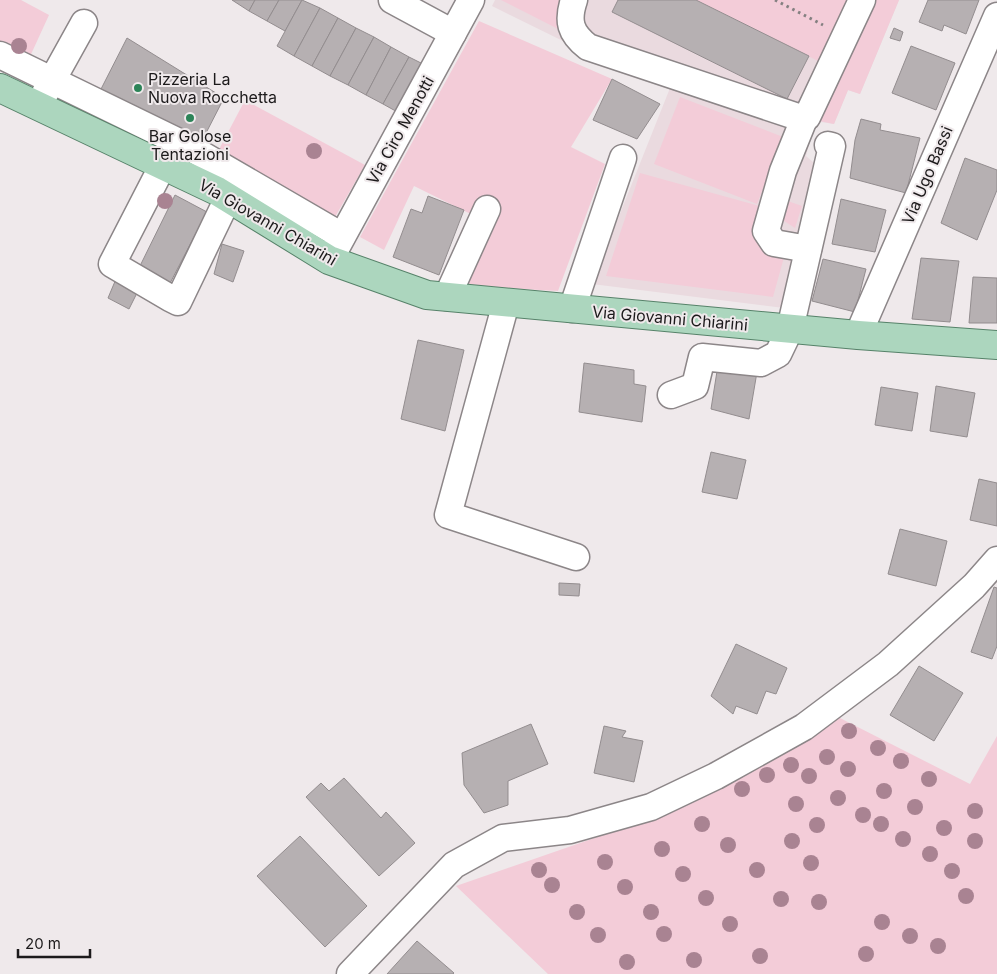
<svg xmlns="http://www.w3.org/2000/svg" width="997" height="974" viewBox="0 0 997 974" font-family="Inter,sans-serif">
<rect width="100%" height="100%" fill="#efe9eb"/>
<path fill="#eadadf" d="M495,0h404l-39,94 -12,-4 -14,34 -19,-3 -9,35 15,13 -37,139 -192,-24 80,-201 -107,-41 -73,-36z"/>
<g fill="#f3ccd8">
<path d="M0,0h21l28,15 -22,48 -27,-12z"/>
<path d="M501,0h76l-13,32z"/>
<path d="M696,0h161l-31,65z"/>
<path d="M872,0h27l-39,94 -12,-4 -14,34 -19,-4z"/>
<path d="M479,21l133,58 -41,68 34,17 -47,127 -92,-5 29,-60 -81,-40 -30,64 -24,-13z"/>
<path d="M680,97l103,40 -26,67 -103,-40z"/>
<path d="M245,100l120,65 -30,52 -120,-60z"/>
<path d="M640,173l123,34 23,43 -13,47 -167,-21z"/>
<path d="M782,199l20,7 -7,22 -14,-9z"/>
<path d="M836,716l134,68 27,-48v238h-449l-92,-88 202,-70z"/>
</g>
<g fill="#b6b0b2" stroke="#938d8f">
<path d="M232,0h23l-6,11z"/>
<path d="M255,0h24l-12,21 -18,-10z"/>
<path d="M279,0h23l-17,31 -18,-10z"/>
<path d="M302,0l18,8 -26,48 -17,-10z"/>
<path d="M618,0h78l113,56 -22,43 -175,-87z"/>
<path d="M928,0h51l-13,34 -22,-9 -2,6 -23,-9z"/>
<path d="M320,8l18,10 -26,48 -18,-10z"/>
<path d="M338,18l18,10 -26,48 -18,-10z"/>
<path d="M356,28l18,9 -26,48 -18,-9z"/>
<path d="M894,28l9,4 -3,9 -10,-3z"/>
<path d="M374,37l17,10 -25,48 -18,-10z"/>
<path d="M127,38l97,60 -19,37 -6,2 -3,7 -97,-51z"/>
<path d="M911,46l44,17 -19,47 -44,-17z"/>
<path d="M391,47l18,10 -26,47 -17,-9z"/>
<path d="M409,57l18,9 -26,48 -18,-10z"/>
<path d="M612,79l48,25 -23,35 -44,-19z"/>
<path d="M861,119l20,5 -1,6 40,8 -14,55 -56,-15 5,-38z"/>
<path d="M965,158l32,12v20l-20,50 -36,-17z"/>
<path d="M175,195l32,17 -40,77 -30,-17z"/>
<path d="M428,196l36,14 -25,65 -46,-18 18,-48 11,4z"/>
<path d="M841,199l45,11 -11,42 -43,-8z"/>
<path d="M222,244l22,7 -11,31 -19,-8z"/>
<path d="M921,258l38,3 -9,61 -38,-3z"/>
<path d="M823,259l43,10 -11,43 -43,-11z"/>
<path d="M973,277l24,1v45h-28z"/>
<path d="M116,279l22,12 -9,18 -21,-11z"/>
<path d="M418,340l46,10 -19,81 -44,-12z"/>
<path d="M584,363l50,7v14l12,2 -4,36 -63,-10z"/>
<path d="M718,365l39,7 -8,47 -38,-10z"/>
<path d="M936,386l39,7 -8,44 -37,-6z"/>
<path d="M881,387l37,6 -6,38 -37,-6z"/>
<path d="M711,452l35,8 -9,39 -35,-7z"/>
<path d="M979,479l18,4v43l-27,-6z"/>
<path d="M900,529l47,12 -11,45 -48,-12z"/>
<path d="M559,583l21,1 -1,12 -20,-1z"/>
<path d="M994,587l3,1v58l-5,13 -21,-7z"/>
<path d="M736,644l51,24 -11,26 -10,-3 -9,23 -21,-8 -3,8 -22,-18z"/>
<path d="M919,666l44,27 -29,48 -44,-26z"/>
<path d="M531,724l17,40 -40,17v24l-24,8 -20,-28 -2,-32z"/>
<path d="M604,726l22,5 -4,6 21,4 -9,41 -40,-9z"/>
<path d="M344,778l37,40 5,-6 29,31 -36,33 -73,-79 15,-14 8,8z"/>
<path d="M300,836l67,70 -42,41 -68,-71z"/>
<path d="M417,941l37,32 -1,1h-66z"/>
</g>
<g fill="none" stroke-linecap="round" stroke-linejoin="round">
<g stroke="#8c8688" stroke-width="29">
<g id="minor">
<path d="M392,0l61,33"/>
<path d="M574,0c-7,21 -4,33 14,47l216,72 3,-2 55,-117"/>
<path d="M0,55l187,91 155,90"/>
<path d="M44,95l40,-72"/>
<path d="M804,119l-21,52 -17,60 8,12 34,6"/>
<path d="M163,165l-51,99 58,34 8,4 50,-104"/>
<path d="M335,250l136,-250"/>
<path d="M447,297l40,-88"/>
<path d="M506,303l-58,212 128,42"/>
<path d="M572,309l51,-151"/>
<path d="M858,335l139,-319"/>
<path d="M671,395l24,-9 7,-29 59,6 17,-9 12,-25 42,-183 -4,-1"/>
<path d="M350,974l104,-109 49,-27 67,-8 81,-23 65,-31 88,-49 84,-63 86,-78 23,-26"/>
</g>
</g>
<g stroke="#568269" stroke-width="30">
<path id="major" d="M0,88l217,103 112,69 98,35 431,40 139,10"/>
</g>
<path stroke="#848081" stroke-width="3" stroke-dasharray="2.5 4" stroke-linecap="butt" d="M775,0l48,25"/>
<use href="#minor" stroke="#fff" stroke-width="26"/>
<use href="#major" stroke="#acd6be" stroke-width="28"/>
</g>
<g fill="#a98392">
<circle cx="19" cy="46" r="8"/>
<circle cx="314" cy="151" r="8"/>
<circle cx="165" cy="201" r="8"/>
<circle cx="849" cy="731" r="8"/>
<circle cx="878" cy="748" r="8"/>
<circle cx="827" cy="757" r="8"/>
<circle cx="901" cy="761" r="8"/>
<circle cx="791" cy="765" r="8"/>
<circle cx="848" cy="769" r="8"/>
<circle cx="767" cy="775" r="8"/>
<circle cx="809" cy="776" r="8"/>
<circle cx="929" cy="779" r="8"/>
<circle cx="742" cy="789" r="8"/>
<circle cx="884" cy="791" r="8"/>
<circle cx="838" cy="798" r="8"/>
<circle cx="796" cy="804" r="8"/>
<circle cx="915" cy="807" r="8"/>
<circle cx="975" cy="811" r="8"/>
<circle cx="863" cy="815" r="8"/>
<circle cx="702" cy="824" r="8"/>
<circle cx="881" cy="824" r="8"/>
<circle cx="817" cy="825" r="8"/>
<circle cx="944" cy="828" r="8"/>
<circle cx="903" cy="839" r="8"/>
<circle cx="792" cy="841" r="8"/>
<circle cx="975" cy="841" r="8"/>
<circle cx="728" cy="845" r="8"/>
<circle cx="662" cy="849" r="8"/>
<circle cx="930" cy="854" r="8"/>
<circle cx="605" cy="862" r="8"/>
<circle cx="811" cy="863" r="8"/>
<circle cx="539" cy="870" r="8"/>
<circle cx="757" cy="870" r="8"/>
<circle cx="952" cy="871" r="8"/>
<circle cx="683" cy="874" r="8"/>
<circle cx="552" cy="885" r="8"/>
<circle cx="625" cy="887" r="8"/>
<circle cx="966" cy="896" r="8"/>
<circle cx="706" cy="898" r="8"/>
<circle cx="781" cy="899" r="8"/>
<circle cx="819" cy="902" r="8"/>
<circle cx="577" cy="912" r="8"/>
<circle cx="651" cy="912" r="8"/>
<circle cx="882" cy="922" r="8"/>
<circle cx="730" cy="924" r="8"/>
<circle cx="664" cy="934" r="8"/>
<circle cx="598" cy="935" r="8"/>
<circle cx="910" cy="936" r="8"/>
<circle cx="938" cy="946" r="8"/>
<circle cx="866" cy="954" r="8"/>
<circle cx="760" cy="956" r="8"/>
<circle cx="694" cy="960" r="8"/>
<circle cx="627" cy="962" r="8"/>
</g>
<g fill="#2c8458" stroke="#efe9eb" stroke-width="2">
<circle cx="138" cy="88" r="5"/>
<circle cx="190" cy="118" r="5"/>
</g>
<g text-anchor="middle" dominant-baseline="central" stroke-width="4" stroke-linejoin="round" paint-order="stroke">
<g font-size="16" fill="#1c1a1b" stroke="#efe9eb" text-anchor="start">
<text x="148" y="79">Pizzeria La<tspan x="148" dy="18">Nuova Rocchetta</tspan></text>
<text x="190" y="136" text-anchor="middle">Bar Golose<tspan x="190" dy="18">Tentazioni</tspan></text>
</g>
<g font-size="16" fill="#1c1a1b" stroke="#efe9eb">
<text transform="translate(400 130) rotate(-61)">Via Ciro Menotti</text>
<text transform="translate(927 175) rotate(-67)">Via Ugo Bassi</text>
<text transform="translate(268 222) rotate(30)">Via Giovanni Chiarini</text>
<text transform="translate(670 318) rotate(5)">Via Giovanni Chiarini</text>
</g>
</g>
<path d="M18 949v8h72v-8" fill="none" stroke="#1c1a1b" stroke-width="2.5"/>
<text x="25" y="949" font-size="15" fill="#1c1a1b" stroke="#efe9eb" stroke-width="4" paint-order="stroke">20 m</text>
</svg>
